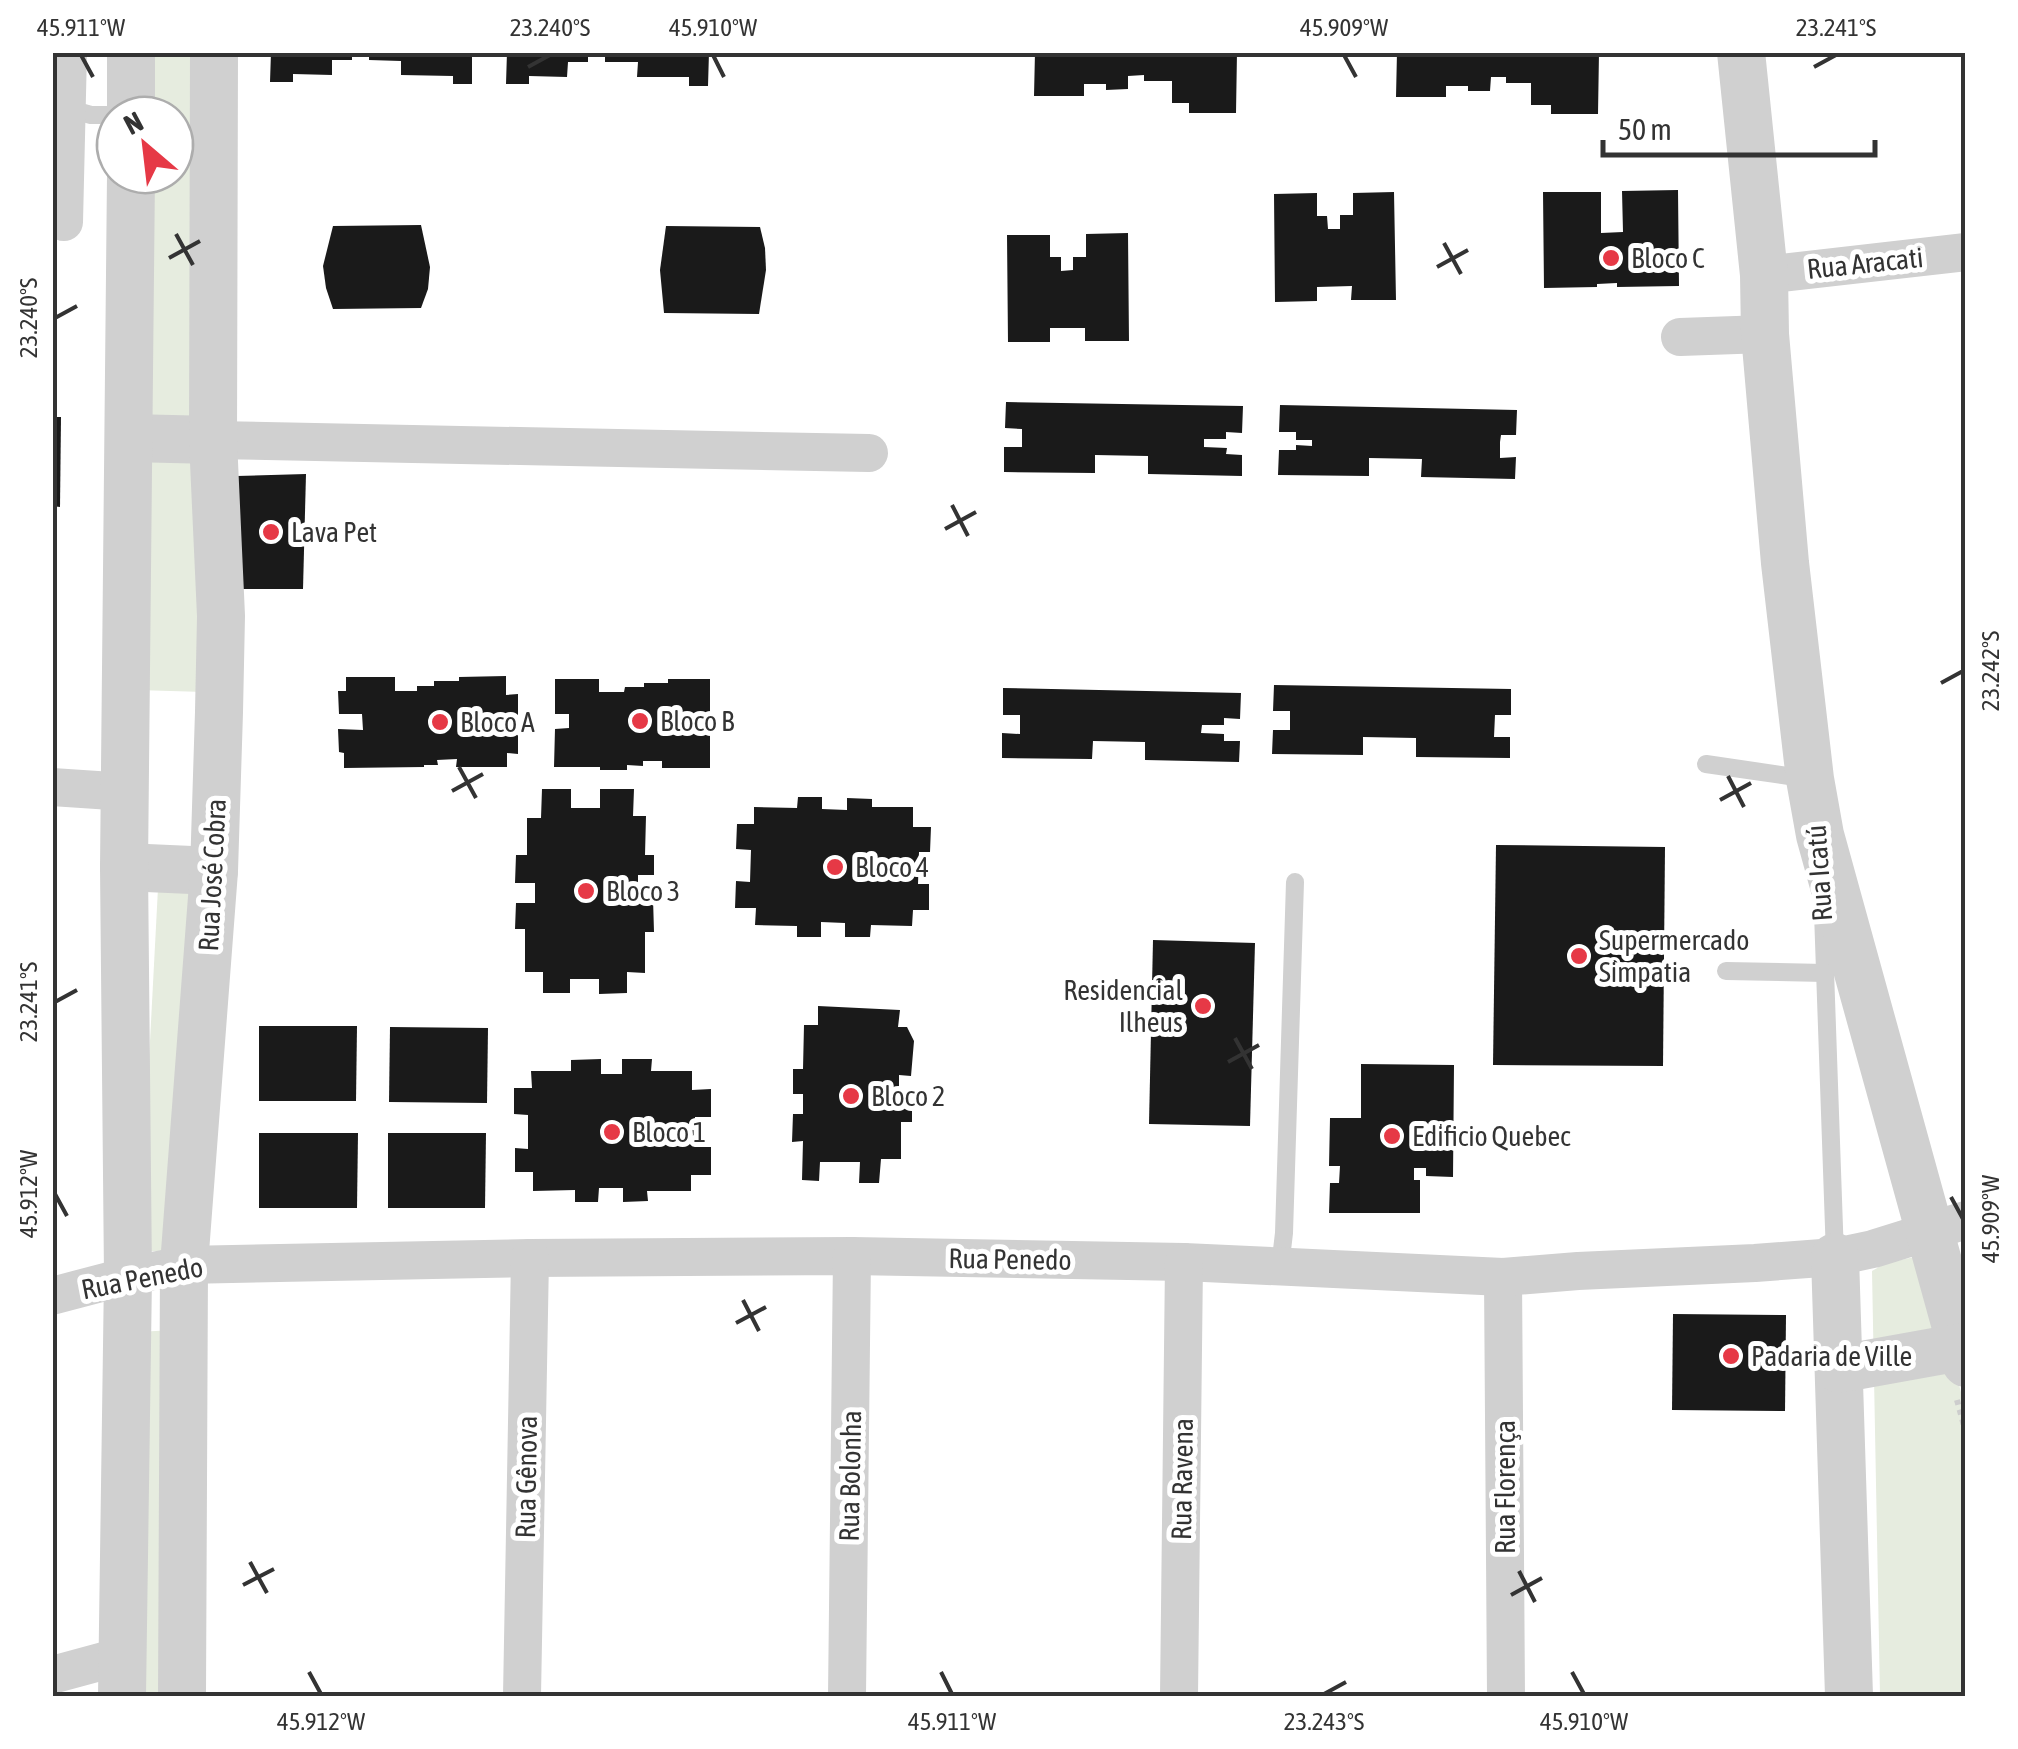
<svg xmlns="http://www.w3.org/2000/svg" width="2018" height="1749" viewBox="0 0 2018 1749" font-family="'Asap Condensed',sans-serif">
<rect width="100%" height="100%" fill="#fff"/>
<g fill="#e6ecdf">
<path d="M147,53h57v364l-57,-1v-241h28v-60h-28z"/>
<path d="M134,459l65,4 5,229 -67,-2z"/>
<path d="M197,887l-23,363 -35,2 19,-364z"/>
<path d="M1924,1255l41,152v289h-85l-8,-425 14,-8z"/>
<path d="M173,1330v366h-34l-1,-364z"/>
</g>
<g fill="#1a1a1a">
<path d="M271,52h81v8h-20v15l-39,-1v8h-23z"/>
<path d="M369,52h103v32h-19v-8l-52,-1v-14l-32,-1z"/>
<path d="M507,52h81v10h-20l-1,15 -38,-1v8h-23z"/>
<path d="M605,52h104l-1,34h-19v-9h-52l1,-15h-33z"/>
<path d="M1035,52h202l-1,61h-47v-10h-17v-22h-28v-6l-16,1v13l-22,1v-6h-22v12h-50z"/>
<path d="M1397,52h202l-1,62h-47v-9h-20v-22h-25v-6h-15l-1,14h-22v-5h-22v11h-50z"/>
<path d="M1678,190l1,96 -62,1v-4l-20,1v3l-53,1 -1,-96h58v41l22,-1 -1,-41z"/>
<path d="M1394,192l2,108h-45l1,-14 -35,1v14l-42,1 -1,-108 43,-1v23h10l1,13h12v-14h13v-22z"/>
<path d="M421,225l9,42 -2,22 -7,19 -88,1 -7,-21 -3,-22 10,-40z"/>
<path d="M666,226l94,1 5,21 1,22 -7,44 -95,-1 -4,-43z"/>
<path d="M1128,233l1,108h-44v-13h-35v14h-42l-1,-107h43v22h11v14l12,-1v-13h13v-23z"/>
<path d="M1006,402l237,4 -1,27 -16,-1v7h-22v8l23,1 -1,6 16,1v21l-94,-2v-18l-53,-1v18l-91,-1v-25h18v-18l-17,-1z"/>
<path d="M1280,405l237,5 -1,25h-15l-1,7v16l16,-1 -1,22 -94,-2 1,-18 -53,-1v18l-91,-1 1,-25h17v-5l16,1v-6h-16v-8h-17z"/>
<path d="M52,417h9l-1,90 -8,-1z"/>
<path d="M306,474l-3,115h-67l1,-113z"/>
<path d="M506,676v19l12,-1v60l-11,-1v14h-51l1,-8 -20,1 1,5h-14v2l-80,1v-15l-5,-1 -1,-23 25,1 -1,-16h-23l-1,-23h8v-14h49v14h22v-5h17v-5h25v-4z"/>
<path d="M555,679h44v13h25l1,-5h19v-4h24v-4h42v89h-48v-7h-19v5l-16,-1v5h-27v-3h-46l1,-38 14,-1v-14h-14z"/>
<path d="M1274,685l237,4v26h-16l-1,22h16v21l-94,-1v-19l-53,-1v18l-91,-1 1,-24h17v-19h-17z"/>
<path d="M1003,688l238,5 -1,26 -16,-1v7h-22l-1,8 23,1v7h16l-1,21 -94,-2v-18l-52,-1 -1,18 -90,-1v-25l18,1v-19h-17z"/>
<path d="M542,789h29v19h29v-19h34l-1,27h13l-1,39h9v20h-16v24l15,-1 1,34h-9v41l-18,-1v21l-28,1v-15h-29v14h-27v-21h-18v-43h-10l1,-26h19v-20h-20l1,-28h11v-37h14z"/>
<path d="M798,797h24v12l25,1v-12l25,1v8h41v20h18l-1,25h-11l-1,32h11v26h-16l-1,16 -41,-1 -1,12h-25v-14l-24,-1v15h-24v-11l-42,-1 1,-17h-21l1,-27 14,1 1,-32 -15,-1 1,-25h17v-17l43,1z"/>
<path d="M1496,845l169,2 -2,219 -170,-1z"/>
<path d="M1153,940l102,3 -5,183 -101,-2z"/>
<path d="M818,1006l82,4 -2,17h9l7,14 -3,35 -12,-1v22l13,1v24h-11v37h-20l-2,24h-20l1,-21h-40l-1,19 -17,-1 1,-39 -11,1 1,-28h10v-20h-10v-25h10l1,-44h14z"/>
<path d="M259,1026h98l-1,75h-97z"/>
<path d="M390,1027l98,1 -1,75 -98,-1z"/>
<path d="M601,1059v15h21v-15h30l-1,12h41v19l19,-1v28h-16v30h16v28h-20v16h-44l1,10 -25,1v-14h-24l-1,14h-23v-12l-42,1v-19h-18v-24l13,1v-34l-14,-1v-26h18l-1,-17h40v-11z"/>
<path d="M1361,1064l93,1 -1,112 -27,-1v-8h-12v12h6v33h-91l1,-30h9l1,-17h-11l1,-48h31z"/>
<path d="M259,1133h99l-1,75h-98z"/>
<path d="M388,1133h98l-1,75h-97z"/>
<path d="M1673,1314l113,1 -1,96 -113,-1z"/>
</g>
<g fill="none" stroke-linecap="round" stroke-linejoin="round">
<path stroke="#cdcdcd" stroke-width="6" stroke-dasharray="5 5" stroke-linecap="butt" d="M1957,1400l9,33"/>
<g stroke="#d0d0d0" stroke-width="18">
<path d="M66,108l25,7h24"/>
<path d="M1706,764l103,15"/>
<path d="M1823,913l12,343"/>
<path d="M1726,971l99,2"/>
<path d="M1280,1267l4,-34 11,-351"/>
</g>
<g stroke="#d0d0d0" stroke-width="38">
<path d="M64,222l4,-170"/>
<path d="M1764,275l202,-23"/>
<path d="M1680,337l85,-3"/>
<path d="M213,440l656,13"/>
<path d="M52,787l75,5"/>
<path d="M1503,1277l3,419"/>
<path d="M52,1296l76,-20 56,-11 346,-7 322,-2 332,6 319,15 75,-6 177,-8 80,-6 38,-8 93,-29"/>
<path d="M52,1675l70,-19"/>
<path d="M522,1696l8,-438"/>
<path d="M847,1696l5,-440"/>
<path d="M1179,1696l5,-434"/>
</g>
<g stroke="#d0d0d0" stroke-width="48">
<path d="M1741,52l23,223 1,59 20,229 25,216 10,56 146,528"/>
<path d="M131,115v-63"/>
<path d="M130,438l83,2"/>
<path d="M124,867l90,4"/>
<path d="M1835,1257l14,439"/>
<path d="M1839,1369l122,-22"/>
<path d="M122,1696l6,-420 -4,-409 7,-692"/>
<path d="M182,1696l2,-431 30,-394 5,-159 2,-96 -8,-176 1,-388"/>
</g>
</g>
<path fill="none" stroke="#333" stroke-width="4" d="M81,55l12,22M713,55l11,22M1344,55l12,22M528,67l22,-12M1814,67l22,-12M176,234l17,31M1444,243l17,31M169,258l31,-17M1437,267l31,-17M55,318l22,-12M952,505l16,31M945,529l31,-17M1941,683l22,-12M459,767l17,31M1728,776l16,31M452,791l31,-17M1720,800l31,-17M55,1002l22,-12M1235,1038l17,31M1228,1062l31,-17M55,1194l12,22M1951,1197l12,22M743,1300l16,31M736,1323l30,-16M250,1562l17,31M1519,1571l16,31M243,1585l31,-16M1511,1595l31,-17M309,1672l12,22M941,1672l11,22M1572,1672l12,22M1324,1694l22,-12"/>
<g fill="#e63946" stroke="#fff" stroke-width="4">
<circle cx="1611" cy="258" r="10"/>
<circle cx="271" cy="532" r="10"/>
<circle cx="640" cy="721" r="10"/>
<circle cx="440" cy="722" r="10"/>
<circle cx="835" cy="867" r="10"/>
<circle cx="586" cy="891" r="10"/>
<circle cx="1579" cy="956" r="10"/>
<circle cx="1203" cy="1006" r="10"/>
<circle cx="851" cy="1096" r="10"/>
<circle cx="612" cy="1132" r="10"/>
<circle cx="1392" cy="1136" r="10"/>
<circle cx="1731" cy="1356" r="10"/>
</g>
<g text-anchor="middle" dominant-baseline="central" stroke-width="10" stroke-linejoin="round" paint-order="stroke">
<g font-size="28" fill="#333" stroke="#fff" text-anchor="start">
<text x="1631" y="258">Bloco C</text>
<text x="291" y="532">Lava Pet</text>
<text x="660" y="721">Bloco B</text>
<text x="460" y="722">Bloco A</text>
<text x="855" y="867">Bloco 4</text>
<text x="606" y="891">Bloco 3</text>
<text x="1599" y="940">Supermercado<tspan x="1599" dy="32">Simpatia</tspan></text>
<text x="1183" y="990" text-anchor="end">Residencial<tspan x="1183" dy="32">Ilheus</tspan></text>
<text x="871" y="1096">Bloco 2</text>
<text x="632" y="1132">Bloco 1</text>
<text x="1412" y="1136">Edificio Quebec</text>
<text x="1751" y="1356">Padaria de Ville</text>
</g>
<g font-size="28" fill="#333" stroke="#fff">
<text transform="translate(1865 263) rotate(-6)">Rua Aracati</text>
<text transform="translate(1819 873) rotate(-94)">Rua Icatú</text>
<text transform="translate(212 875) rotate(-87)">Rua José Cobra</text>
<text transform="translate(1010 1259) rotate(1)">Rua Penedo</text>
<text transform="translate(142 1278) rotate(-11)">Rua Penedo</text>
<text transform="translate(850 1476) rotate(-89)">Rua Bolonha</text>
<text transform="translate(526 1477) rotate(-89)">Rua Gênova</text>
<text transform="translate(1182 1479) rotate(-89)">Rua Ravena</text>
<text transform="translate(1505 1487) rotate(-90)">Rua Florença</text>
</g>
</g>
<rect width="2018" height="1749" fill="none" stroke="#ffffff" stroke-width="110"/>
<g transform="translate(145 145) rotate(332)"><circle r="48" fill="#ffffff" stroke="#adadad" stroke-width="2.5"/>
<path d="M0-8L18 38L0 25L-18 38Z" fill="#e63946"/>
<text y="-15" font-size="28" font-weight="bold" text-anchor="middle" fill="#333333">N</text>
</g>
<path d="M1603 140v15h272v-15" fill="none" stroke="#333333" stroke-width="5"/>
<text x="1618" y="140" font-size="30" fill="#333333" stroke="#ffffff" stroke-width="8" paint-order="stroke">50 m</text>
<rect x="55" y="55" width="1908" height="1639" fill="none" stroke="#333" stroke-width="4"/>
<g font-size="25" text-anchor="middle" fill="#333">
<text x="81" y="36">45.911°W</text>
<text x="550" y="36">23.240°S</text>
<text x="713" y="36">45.910°W</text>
<text x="1344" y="36">45.909°W</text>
<text x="1836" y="36">23.241°S</text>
<text transform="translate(28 318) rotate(-90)" y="9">23.240°S</text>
<text transform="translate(1990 671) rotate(-90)" y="9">23.242°S</text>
<text transform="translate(28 1002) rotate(-90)" y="9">23.241°S</text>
<text transform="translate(28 1194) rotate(-90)" y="9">45.912°W</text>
<text transform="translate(1990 1219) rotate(-90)" y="9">45.909°W</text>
<text x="321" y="1730">45.912°W</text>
<text x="952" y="1730">45.911°W</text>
<text x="1324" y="1730">23.243°S</text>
<text x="1584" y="1730">45.910°W</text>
</g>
</svg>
